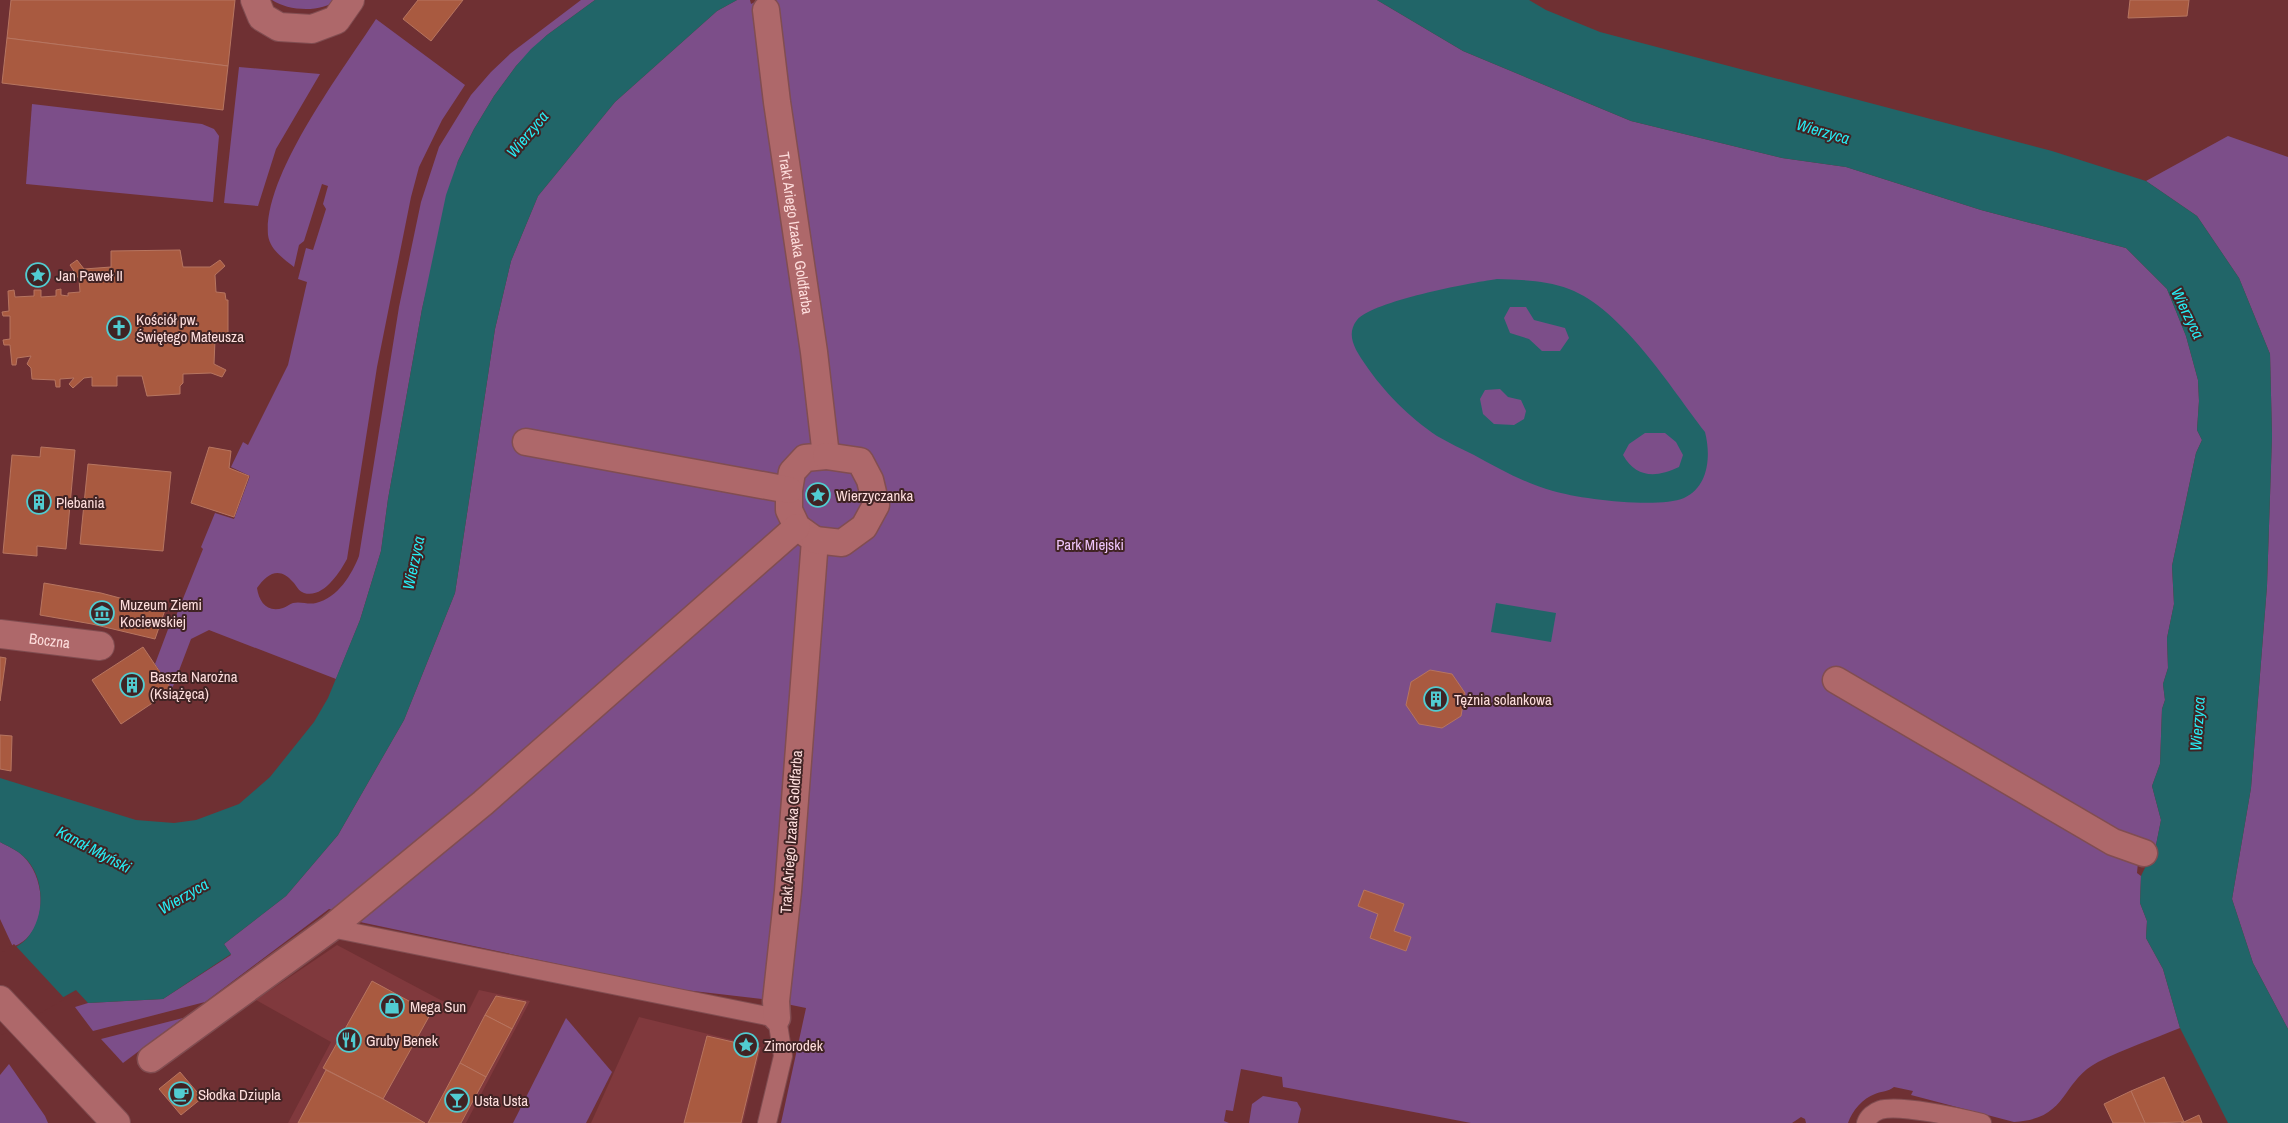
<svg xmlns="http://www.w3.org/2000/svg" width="2288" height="1123" viewBox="0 0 2288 1123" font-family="'Archivo Narrow',sans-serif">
<rect width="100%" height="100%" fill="#6f3033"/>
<g fill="#80393d">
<path d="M337,945l130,69 12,-24 51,11 -64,122h-178l43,-81 -75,-42z"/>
<path d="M639,1017l122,30 -18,76h-152z"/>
</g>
<g fill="#7c4e89">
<path d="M272,0h65c-16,13 -49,11 -65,0z"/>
<path d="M581,0h14l-48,35 -31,31 -22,30 -20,33 -16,32 -36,148 -34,190 -7,52 -21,69 -24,59 -127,-49 -18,9 -19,50 -17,-25 18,-48h3l27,-67 -2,-2 14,-34 19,6 16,-43 -19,-9 12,-25 5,3 40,-80 19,-83 -9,-3 8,-31 7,2 13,-41 -3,-5 5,-18 -6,-2 -18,57 -5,4 -5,22c-10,-8 -24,-17 -26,-32 -5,-60 75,-165 108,-216l89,66 -23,35 -23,47 -8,30 -34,170 -30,192c-7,13 -24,40 -43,34 -6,-2 -7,-7 -11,-11 -13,-16 -26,-9 -36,6 2,14 10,25 26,20 3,-1 7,-4 10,-5 8,-2 15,2 23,0 22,-5 36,-29 43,-47l40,-249 22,-105 18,-55 32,-52 20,-23 20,-19z"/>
<path d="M737,0h13l1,4 8,-4h618l86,51 168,70 151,37 64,9 135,43 145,38 41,41 19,47 12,44 1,21 -2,29 5,10 -6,13 -24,113 2,38 -7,34 1,30 -5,16 2,16 -3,9 -2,55 -8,22 9,34 -5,25h-13l-3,-3 -3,31 4,3 -1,27 7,18 -1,17 17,31 17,59c-27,11 -56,21 -82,34 -38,20 -29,57 -84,60l-103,-27 2,-4 -19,-4c-6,5 -12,4 -19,7 -12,4 -23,17 -27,29h-42l-1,-4 -4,-2 -9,6h-321l-188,-36 -1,-10 -41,-8 -8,42 -7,-1 -2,11 5,2h-448l25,-115 -44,-9 -86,-10 -316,-67 6,-5 -37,-8 -124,93 -112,29 -18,-24 13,-4 75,-4 68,-44 -7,-11 62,-48 52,-61 66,-115 51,-127 40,-264 16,-68 27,-65 77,-94 102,-91z"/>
<path d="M239,67l81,7 -44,75 -18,57 -34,-3z"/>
<path d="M32,104l170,20 12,5 5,7 -6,66 -187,-18z"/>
<path d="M2228,136l60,21v872l-35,-66 -21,-64 19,-111 16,-202 5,-150 -2,-82 -31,-76 -42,-62 -51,-35z"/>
<path d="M0,842c7,4 17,8 23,14 21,20 25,63 3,83 -3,3 -9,6 -13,8l-13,-28z"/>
<path d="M183,1018l-60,45 -22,-24z"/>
<path d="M566,1018l46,54 -26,51h-73z"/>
<path d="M9,1064l36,52 3,7h-48v-48z"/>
<path d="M1263,1096l34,6 4,7 -3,14h-49l3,-19z"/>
</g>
<g fill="#216568" fill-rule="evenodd">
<path d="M595,0h142l-20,11 -102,91 -77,94 -27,65 -16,68 -40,264 -51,127 -66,115 -52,61 -62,48 7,10 -68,45 -75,4 -12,-13 -76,43v-76c8,-6 22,-12 28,-20 18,-22 17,-62 -5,-81 -6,-6 -16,-10 -23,-14v-64l136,42 38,3 22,-3 43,-16 31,-27 44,-55 14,-24 32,-78 21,-69 7,-52 34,-190 24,-114 12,-34 16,-32 20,-33 22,-30 15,-17 16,-14z"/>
<path d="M1377,0h152l17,10 54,22 452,119 94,30 51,35 42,62 31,76 2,82 -5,150 -16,202 -19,111 21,64 35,66v94h-60l-48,-95 -17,-59 -17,-31 1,-17 -7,-18 1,-27 15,-31 5,-25 -9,-34 8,-22 2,-55 3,-9 -2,-16 5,-16 -1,-30 7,-34 -2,-38 24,-113 6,-13 -5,-10 2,-29 -1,-21 -12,-44 -19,-47 -41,-41 -145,-38 -135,-43 -64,-9 -151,-37 -168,-70z"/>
<path d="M1497,279c24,1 49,1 72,10 53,20 102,99 136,143 6,23 4,55 -21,66 -26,11 -104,1 -131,-7 -28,-8 -54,-22 -79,-36 -12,-6 -25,-12 -37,-19 -27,-18 -54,-45 -72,-72 -9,-13 -20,-29 -8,-44 16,-19 112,-37 140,-41zM1510,307h16l8,13 31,8 4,10 -9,13h-18l-13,-12 -19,-6 -6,-15zM1500,389l8,8 13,3 5,11 -2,8 -10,6 -20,-1 -11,-10 -3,-15 5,-9zM1645,433h20l11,9 7,13 -4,12c-23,11 -43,11 -56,-12l6,-11z"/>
<path d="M1496,603l60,10 -5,29 -60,-10z"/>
</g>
<path fill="#6f3033" d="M14,944l51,55 -65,37v-82z"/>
<g fill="#a95a40" stroke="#b77560">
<path d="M11,0h224l-7,66 -221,-28z"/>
<path d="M418,0h45l-32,41 -28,-22z"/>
<path d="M2130,0h59l-2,16 -59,2z"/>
<path d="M7,38l221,28 -5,44 -221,-27z"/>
<path d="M180,250l3,17h27l10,-7 5,6 -10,9 1,17 9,1 1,7h2v39l-13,1 -1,24 12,6 -4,7 -11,-4 -28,1v9l-3,3v8l-33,2 -5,-20h-25v10h-25v-9l-8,1 -11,10 -4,-4 5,-6 -14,1v8h-4l-1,-7 -23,-1 -1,-11 -4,-4 4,-8 -14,2 -1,7h-4l-2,-20h-6l-1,-5 7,-1v-23h-7l-1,-4 7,-1 -1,-20 6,-1 1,7 19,-1v-6h7v7l15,-1v-6l5,-1v6l7,1v-3l12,-1 -1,-13 -9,-14 7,-5 7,9 27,-2v-16z"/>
<path d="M41,447l34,3 -9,99 -29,-3v10l-34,-3 9,-98 28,2z"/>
<path d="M209,447l22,4 -2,17 20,8 -15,41 -43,-14z"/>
<path d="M88,464l83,8 -8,79 -83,-7z"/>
<path d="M44,583l57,10 64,17 -10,29 -63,-15 -52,-9z"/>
<path d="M143,647l29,43 -51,34 -29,-44z"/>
<path d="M0,657l6,1 -6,43z"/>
<path d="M1430,670l22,4 13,19 -4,23 -19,12 -23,-4 -13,-19 5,-23z"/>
<path d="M0,735l12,1 -1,35 -11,-2z"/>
<path d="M1364,890l40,14 -10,27 17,6 -5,14 -36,-13 8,-24 -20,-8z"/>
<path d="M372,981l59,32 -48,86 -60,-31z"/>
<path d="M496,996l30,6 -14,27 -27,-14z"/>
<path d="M485,1015l27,14 -26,48 -26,-14z"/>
<path d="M707,1036l52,12 -18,75h-57z"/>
<path d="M460,1063l26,14 -25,46h-33z"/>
<path d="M326,1070l57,29 42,24h-127z"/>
<path d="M180,1072l22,26 -21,17 -22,-26z"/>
<path d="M2164,1077l20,45 -39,1 -14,-32z"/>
<path d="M2131,1091l14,32h-32l-9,-19z"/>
<path d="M2199,1115l3,8h-21l3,-1z"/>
</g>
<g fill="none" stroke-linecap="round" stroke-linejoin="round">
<g stroke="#814d51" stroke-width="20">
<g id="service">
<path d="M331,928l446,90 6,38 -16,67"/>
<path d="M1866,1123c2,-6 8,-11 14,-13 19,-6 81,8 102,13"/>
</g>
</g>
<g stroke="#814d51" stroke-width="29">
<g id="pedestrian">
<path id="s1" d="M766,10l11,92 37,250 12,104 -21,2 -13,14 -3,18v20l8,17 18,13 -27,351 -12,110 1,17"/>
<path d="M526,442l263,48"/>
<path d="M815,540l27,3 22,-16 12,-22 -6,-25 -10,-19 -34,-5"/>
<path d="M1836,680l277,162 31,11"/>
<path d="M151,1059l180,-131 152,-125 314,-276"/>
</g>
</g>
<g stroke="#814d51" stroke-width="30">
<g id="minor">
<path d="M255,0l7,17 17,10 33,2 24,-9 14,-20"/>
<path id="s2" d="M0,634l100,12"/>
</g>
</g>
<g stroke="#814d51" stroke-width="30">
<path id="tertiary" d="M0,1000l116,123"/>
</g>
<use href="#service" stroke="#ae686a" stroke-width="18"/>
<use href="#pedestrian" stroke="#ae686a" stroke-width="26"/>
<use href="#minor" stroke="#ae686a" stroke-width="28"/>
<use href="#tertiary" stroke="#ae686a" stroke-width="28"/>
</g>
<defs>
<g id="sight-ring" transform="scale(1.25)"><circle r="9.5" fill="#402324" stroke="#51ccd1" stroke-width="1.5"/><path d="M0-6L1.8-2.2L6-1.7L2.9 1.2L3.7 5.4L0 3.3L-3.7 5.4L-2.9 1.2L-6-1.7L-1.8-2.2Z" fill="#51ccd1"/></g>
<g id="church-ring" transform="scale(1.25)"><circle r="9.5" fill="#402324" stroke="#51ccd1" stroke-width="1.5"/><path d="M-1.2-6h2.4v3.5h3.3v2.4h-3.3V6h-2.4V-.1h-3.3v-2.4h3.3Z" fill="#51ccd1"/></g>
<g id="building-ring" transform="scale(1.25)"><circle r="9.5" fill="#402324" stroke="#51ccd1" stroke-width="1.5"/><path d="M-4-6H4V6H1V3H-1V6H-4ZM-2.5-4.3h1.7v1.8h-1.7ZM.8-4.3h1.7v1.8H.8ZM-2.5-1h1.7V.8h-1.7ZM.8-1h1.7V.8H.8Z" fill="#51ccd1"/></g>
<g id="museum-ring" transform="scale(1.25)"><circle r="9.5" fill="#402324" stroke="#51ccd1" stroke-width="1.5"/><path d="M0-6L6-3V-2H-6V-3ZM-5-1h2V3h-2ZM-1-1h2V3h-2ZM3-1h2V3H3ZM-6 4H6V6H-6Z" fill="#51ccd1"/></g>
<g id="shop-ring" transform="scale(1.25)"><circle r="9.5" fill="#402324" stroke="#51ccd1" stroke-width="1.5"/><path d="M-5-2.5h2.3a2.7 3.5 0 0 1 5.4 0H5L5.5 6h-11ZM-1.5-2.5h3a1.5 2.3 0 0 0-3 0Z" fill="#51ccd1"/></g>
<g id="restaurant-ring" transform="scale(1.25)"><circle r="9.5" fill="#402324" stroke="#51ccd1" stroke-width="1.5"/><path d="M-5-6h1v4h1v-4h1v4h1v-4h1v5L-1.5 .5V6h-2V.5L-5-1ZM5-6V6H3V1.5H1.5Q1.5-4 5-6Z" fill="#51ccd1"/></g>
<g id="cafe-ring" transform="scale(1.25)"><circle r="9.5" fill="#402324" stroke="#51ccd1" stroke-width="1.5"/><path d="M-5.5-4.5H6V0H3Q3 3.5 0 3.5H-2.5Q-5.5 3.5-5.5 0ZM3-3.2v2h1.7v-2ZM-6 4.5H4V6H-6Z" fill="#51ccd1"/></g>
<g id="bar-ring" transform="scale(1.25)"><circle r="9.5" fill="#402324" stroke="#51ccd1" stroke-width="1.5"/><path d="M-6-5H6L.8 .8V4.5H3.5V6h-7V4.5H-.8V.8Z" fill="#51ccd1"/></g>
</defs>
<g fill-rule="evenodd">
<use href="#sight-ring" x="38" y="275"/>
<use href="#church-ring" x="119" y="328"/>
<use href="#sight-ring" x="818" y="495"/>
<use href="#building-ring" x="39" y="502"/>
<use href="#museum-ring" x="102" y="613"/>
<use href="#building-ring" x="132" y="685"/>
<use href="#building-ring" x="1436" y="699"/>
<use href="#shop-ring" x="392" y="1006"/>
<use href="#restaurant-ring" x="349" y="1040"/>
<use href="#sight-ring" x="746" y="1045"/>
<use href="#cafe-ring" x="181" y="1094"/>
<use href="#bar-ring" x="457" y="1100"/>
</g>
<g text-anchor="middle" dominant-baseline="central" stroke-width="4" stroke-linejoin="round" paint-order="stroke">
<g font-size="15" fill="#fededd" stroke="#402324">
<text stroke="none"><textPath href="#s1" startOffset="225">Trakt Ariego Izaaka Goldfarba</textPath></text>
<text stroke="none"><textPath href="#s2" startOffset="50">Boczna</textPath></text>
<text transform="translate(791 832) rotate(-86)">Trakt Ariego Izaaka Goldfarba</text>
</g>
<g font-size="15" fill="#fededd" stroke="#402324" text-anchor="start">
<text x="56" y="275">Jan Paweł II</text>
<text x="136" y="319">Kościół pw.<tspan x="136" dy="17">Świętego Mateusza</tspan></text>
<text x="836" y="495">Wierzyczanka</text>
<text x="56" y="502">Plebania</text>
<text x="120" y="604">Muzeum Ziemi<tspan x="120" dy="17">Kociewskiej</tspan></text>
<text x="150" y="676">Baszta Narożna<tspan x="150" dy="17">(Książęca)</tspan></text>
<text x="1454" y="699">Tężnia solankowa</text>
<text x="410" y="1006">Mega Sun</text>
<text x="366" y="1040">Gruby Benek</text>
<text x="764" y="1045">Zimorodek</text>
<text x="198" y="1094">Słodka Dziupla</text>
<text x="474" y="1100">Usta Usta</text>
</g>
<g font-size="15" fill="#f0c6fc" stroke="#402324">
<text x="1090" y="544">Park Miejski</text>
</g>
<g font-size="16" font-style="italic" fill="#26ebf2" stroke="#402324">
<text transform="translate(1823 131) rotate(16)">Wierzyca</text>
<text transform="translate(527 134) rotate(-50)">Wierzyca</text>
<text transform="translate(2188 313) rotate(64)">Wierzyca</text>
<text transform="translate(413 563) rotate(-78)">Wierzyca</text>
<text transform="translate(2197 724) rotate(-86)">Wierzyca</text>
<text transform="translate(94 849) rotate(28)">Kanał Młyński</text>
<text transform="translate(183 896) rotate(-30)">Wierzyca</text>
</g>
</g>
</svg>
